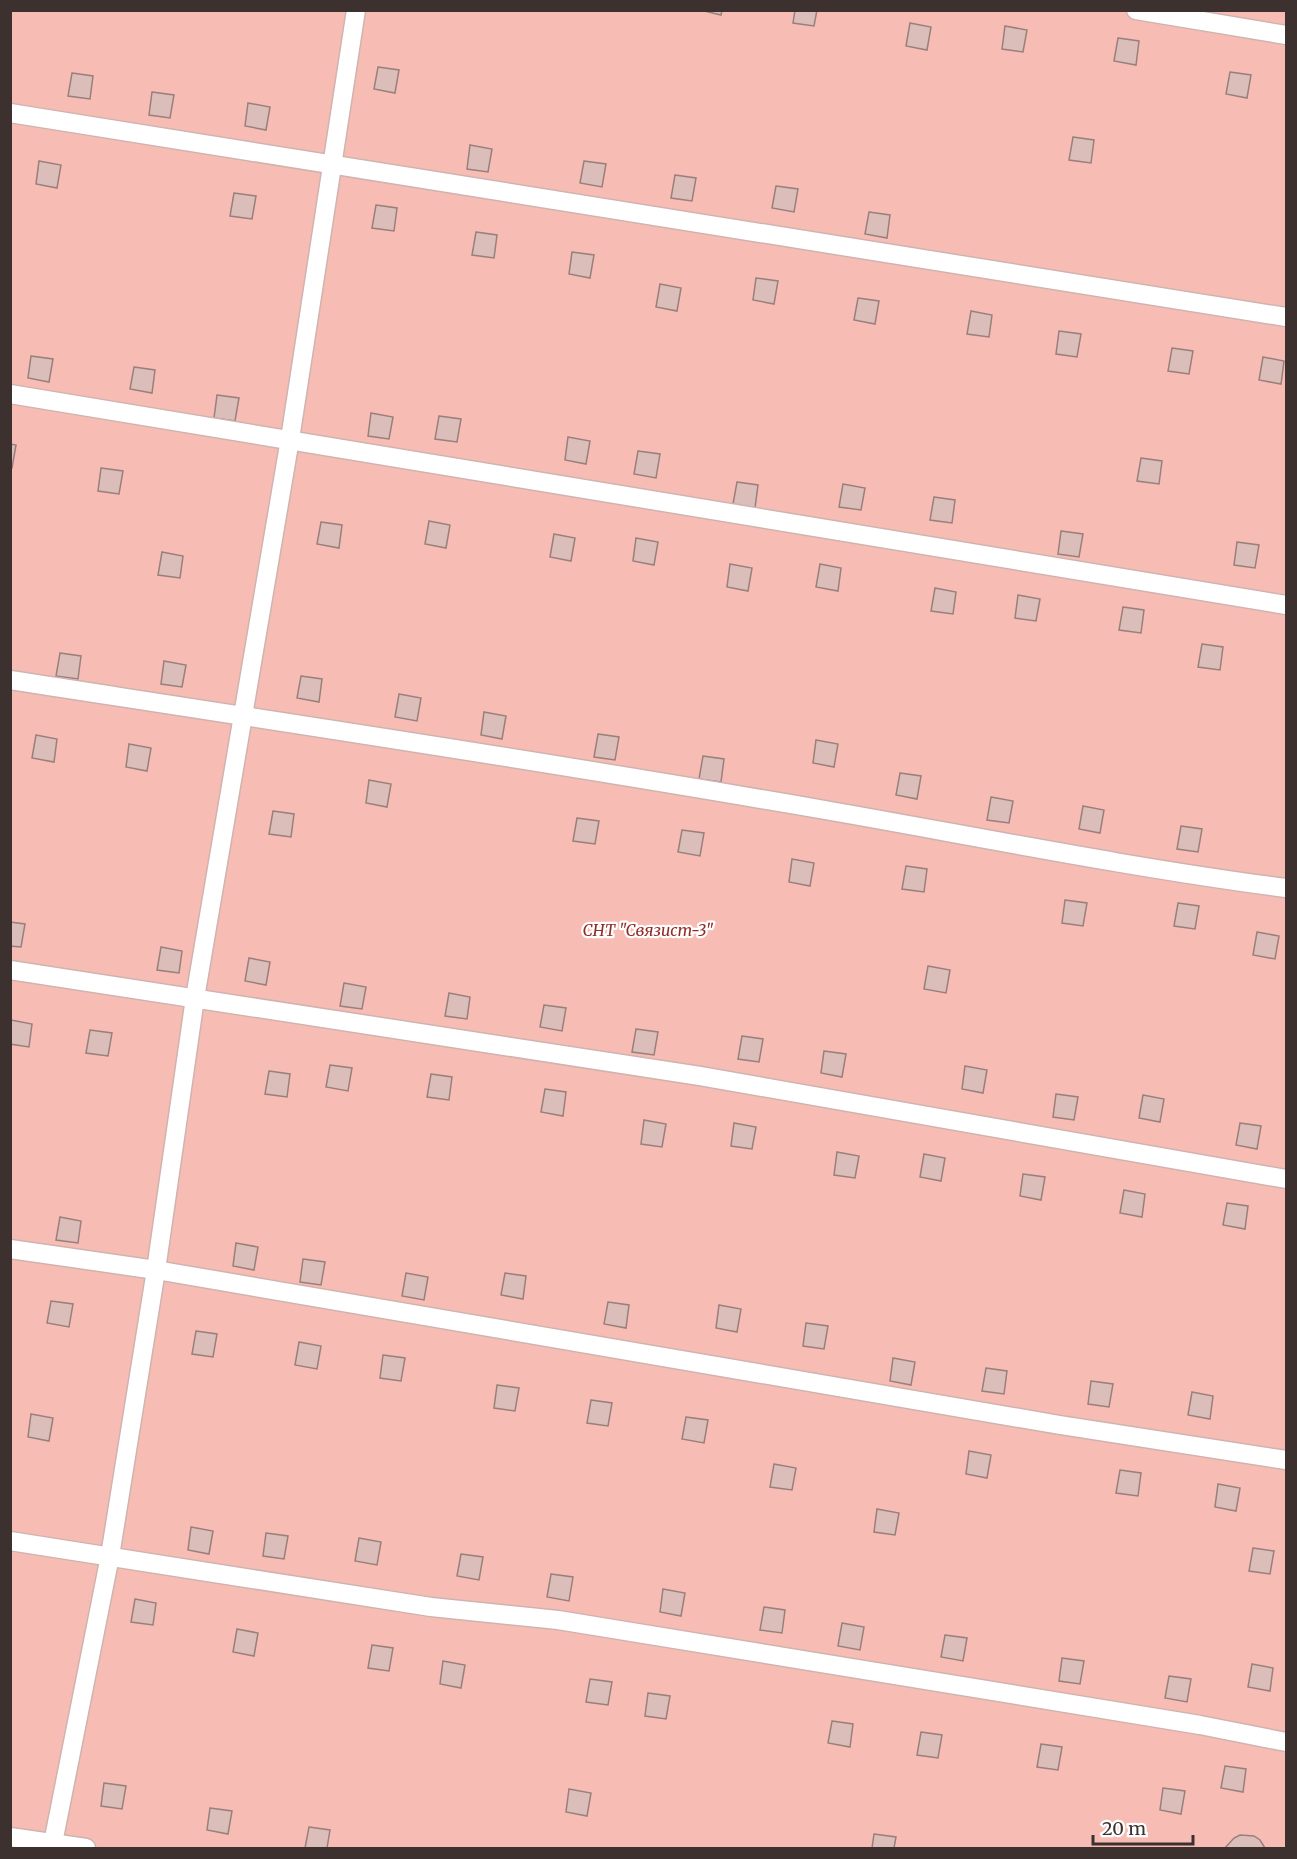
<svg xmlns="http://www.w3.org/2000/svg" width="1297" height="1859" viewBox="0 0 1297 1859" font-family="Merriweather,serif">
<rect width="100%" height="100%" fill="#fcf6f5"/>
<rect fill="#f7bdb4" x="11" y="11" width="1275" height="1837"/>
<g fill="#dbbeba" stroke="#9a7f7b" stroke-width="1.5">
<path d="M700,10h22l-1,5z"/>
<path d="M795,10h22l-3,16 -21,-3z"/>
<path d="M910,23l21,4 -4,23 -21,-4z"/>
<path d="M1005,26l22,4 -4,22 -21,-3z"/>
<path d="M1118,38l21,3 -3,24 -22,-4z"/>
<path d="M378,67l21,3 -4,23 -21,-4z"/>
<path d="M1230,72l21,3 -4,23 -21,-4z"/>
<path d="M72,73l21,3 -3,23 -22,-3z"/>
<path d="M152,92l22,3 -4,23 -21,-3z"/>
<path d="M248,103l22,4 -4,23 -21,-4z"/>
<path d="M1073,137l21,3 -3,23 -22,-3z"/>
<path d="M470,145l22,4 -4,23 -21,-3z"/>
<path d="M39,161l22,4 -4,23 -21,-4z"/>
<path d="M584,161l22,3 -4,23 -22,-4z"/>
<path d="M675,175l21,3 -4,23 -21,-3z"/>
<path d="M776,186l22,3 -4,23 -22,-4z"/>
<path d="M234,193l22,3 -4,23 -22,-3z"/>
<path d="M376,205l21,3 -3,23 -22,-3z"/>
<path d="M869,212l21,3 -3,23 -22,-4z"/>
<path d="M476,232l21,3 -3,23 -22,-3z"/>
<path d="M572,252l22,3 -4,23 -21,-4z"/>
<path d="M756,278l22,3 -4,23 -21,-4z"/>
<path d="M660,284l21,4 -4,23 -21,-4z"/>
<path d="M858,298l21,3 -4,23 -21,-4z"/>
<path d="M971,311l21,4 -3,22 -22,-3z"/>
<path d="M1059,331l22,3 -4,23 -21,-3z"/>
<path d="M1172,348l21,3 -4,23 -21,-3z"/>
<path d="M31,356l22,3 -4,23 -21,-4z"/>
<path d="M1263,357l21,4 -3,23 -22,-4z"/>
<path d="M134,367l21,3 -3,23 -22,-4z"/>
<path d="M217,395l22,3 -4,23 -21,-3z"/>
<path d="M371,413l22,4 -4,22 -21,-3z"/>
<path d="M439,416l22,3 -4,23 -22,-3z"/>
<path d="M568,437l22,4 -4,23 -21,-4z"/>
<path d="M10,444l6,1 -4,23h-2z"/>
<path d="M638,451l22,3 -4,24 -22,-4z"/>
<path d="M1141,458l21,3 -3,23 -22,-3z"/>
<path d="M101,468l22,3 -4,23 -21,-3z"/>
<path d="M737,482l21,3 -3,23 -22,-4z"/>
<path d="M843,484l22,4 -4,22 -22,-3z"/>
<path d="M934,497l21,3 -3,23 -22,-3z"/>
<path d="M429,521l21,4 -4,23 -21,-4z"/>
<path d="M321,522l21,3 -3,23 -22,-4z"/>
<path d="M1061,531l22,3 -4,23 -21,-3z"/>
<path d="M554,534l21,4 -4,23 -21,-4z"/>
<path d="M636,538l22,4 -4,23 -21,-4z"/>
<path d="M1237,542l22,3 -4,23 -21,-3z"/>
<path d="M162,552l21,4 -3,22 -22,-3z"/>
<path d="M730,564l22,4 -4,23 -21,-4z"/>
<path d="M820,564l21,4 -3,23 -22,-4z"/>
<path d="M935,588l21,4 -3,22 -22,-3z"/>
<path d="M1018,595l22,4 -4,22 -21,-3z"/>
<path d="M1123,607l21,3 -3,23 -22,-3z"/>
<path d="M1202,644l21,3 -3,23 -22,-3z"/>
<path d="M60,653l21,3 -3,23 -22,-3z"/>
<path d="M164,661l22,4 -4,22 -21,-3z"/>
<path d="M301,676l21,3 -3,23 -22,-4z"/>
<path d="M399,694l22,4 -4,23 -22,-4z"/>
<path d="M484,712l22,4 -4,23 -21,-4z"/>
<path d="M598,734l21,3 -4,23 -21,-3z"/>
<path d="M36,735l21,4 -3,23 -22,-4z"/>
<path d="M816,740l22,4 -4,23 -21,-4z"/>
<path d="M129,744l22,4 -4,23 -21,-4z"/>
<path d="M703,756l21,3 -3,23 -22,-3z"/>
<path d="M900,773l21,3 -4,23 -21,-4z"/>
<path d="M369,780l22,4 -4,23 -21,-4z"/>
<path d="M991,797l22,4 -4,22 -22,-3z"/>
<path d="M1083,806l21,4 -4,23 -21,-4z"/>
<path d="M273,811l21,3 -3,23 -22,-3z"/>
<path d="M577,818l22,3 -4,23 -22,-3z"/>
<path d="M1181,826l21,3 -4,23 -21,-3z"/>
<path d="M682,830l22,3 -4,23 -22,-4z"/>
<path d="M792,859l22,4 -4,23 -21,-4z"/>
<path d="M906,866l21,3 -3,23 -22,-3z"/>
<path d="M1065,900l22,3 -4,23 -21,-3z"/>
<path d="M1178,903l21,3 -4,23 -21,-3z"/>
<path d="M10,922l15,2 -4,23 -11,-1z"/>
<path d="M1257,932l22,4 -4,23 -22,-4z"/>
<path d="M161,947l21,4 -3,22 -22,-3z"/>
<path d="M249,958l21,4 -4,23 -21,-4z"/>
<path d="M928,966l22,4 -4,23 -22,-4z"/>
<path d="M344,983l22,4 -4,22 -22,-3z"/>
<path d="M449,993l21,4 -3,22 -22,-3z"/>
<path d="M544,1005l22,3 -4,23 -22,-4z"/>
<path d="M11,1020l21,4 -3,23 -19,-3z"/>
<path d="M636,1029l22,3 -4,23 -22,-3z"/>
<path d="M90,1030l22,3 -4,23 -22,-3z"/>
<path d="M742,1036l21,3 -4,23 -21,-3z"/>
<path d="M824,1051l22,3 -4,23 -21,-4z"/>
<path d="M330,1065l22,3 -4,23 -22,-4z"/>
<path d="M965,1066l22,4 -4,23 -21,-4z"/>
<path d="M269,1071l21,3 -3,23 -22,-3z"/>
<path d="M431,1074l21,3 -3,23 -22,-3z"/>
<path d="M545,1089l21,3 -3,24 -22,-4z"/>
<path d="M1056,1094l22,3 -4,23 -21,-3z"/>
<path d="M1143,1095l21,4 -4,23 -21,-4z"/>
<path d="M644,1120l22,4 -4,23 -21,-3z"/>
<path d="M734,1123l22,4 -4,22 -21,-3z"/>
<path d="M1240,1123l21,3 -4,23 -21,-4z"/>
<path d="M837,1152l22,4 -4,22 -21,-3z"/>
<path d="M924,1154l21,4 -4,23 -21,-4z"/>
<path d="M1023,1174l22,3 -4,23 -21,-4z"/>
<path d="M1124,1190l21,4 -3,23 -22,-4z"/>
<path d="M1227,1203l21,3 -3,23 -22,-4z"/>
<path d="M60,1217l21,4 -3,22 -22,-3z"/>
<path d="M236,1243l22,4 -4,23 -21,-4z"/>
<path d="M303,1259l22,3 -4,23 -21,-3z"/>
<path d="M406,1273l22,4 -4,23 -22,-4z"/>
<path d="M505,1273l21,3 -3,23 -22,-4z"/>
<path d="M51,1301l22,3 -4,23 -22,-4z"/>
<path d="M608,1302l21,3 -3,23 -22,-4z"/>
<path d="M719,1305l22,4 -4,23 -21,-4z"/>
<path d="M806,1323l22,3 -4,23 -21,-3z"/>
<path d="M196,1331l21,3 -4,23 -21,-3z"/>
<path d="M299,1342l22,4 -4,23 -22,-4z"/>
<path d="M383,1355l22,3 -4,23 -21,-3z"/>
<path d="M893,1358l22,4 -4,23 -21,-4z"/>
<path d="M986,1368l21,3 -3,23 -22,-3z"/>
<path d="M1091,1381l22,3 -4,23 -21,-3z"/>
<path d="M497,1385l22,3 -4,23 -21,-3z"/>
<path d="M1192,1392l21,4 -3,23 -22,-4z"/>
<path d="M591,1400l21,3 -4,23 -21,-3z"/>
<path d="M31,1414l22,4 -4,23 -21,-4z"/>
<path d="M686,1417l22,3 -4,23 -22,-4z"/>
<path d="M969,1451l22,4 -4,23 -21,-4z"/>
<path d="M774,1464l22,4 -4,22 -22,-3z"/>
<path d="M1120,1470l21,3 -3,23 -22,-3z"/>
<path d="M1218,1484l22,4 -4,23 -21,-4z"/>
<path d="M877,1509l22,4 -4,22 -21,-3z"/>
<path d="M191,1527l22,4 -4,23 -21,-4z"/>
<path d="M266,1533l22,3 -4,23 -21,-3z"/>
<path d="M359,1538l22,4 -4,23 -22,-4z"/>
<path d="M1253,1548l21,3 -4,23 -21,-3z"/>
<path d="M461,1554l22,3 -4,23 -22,-4z"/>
<path d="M551,1574l22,3 -4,24 -22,-4z"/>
<path d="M663,1589l22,4 -4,23 -21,-4z"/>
<path d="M135,1599l21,4 -3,22 -22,-3z"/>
<path d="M764,1607l21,3 -3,23 -22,-3z"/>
<path d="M842,1623l22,4 -4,23 -22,-4z"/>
<path d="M237,1629l21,4 -4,23 -21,-4z"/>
<path d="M945,1635l22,3 -4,23 -22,-4z"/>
<path d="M372,1645l21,3 -4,23 -21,-3z"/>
<path d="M1062,1658l22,3 -4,23 -21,-3z"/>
<path d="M443,1661l22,4 -4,23 -21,-4z"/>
<path d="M1252,1664l21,4 -3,23 -22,-4z"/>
<path d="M1169,1676l22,3 -4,23 -22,-4z"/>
<path d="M590,1679l22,3 -4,23 -22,-3z"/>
<path d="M648,1693l22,3 -4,23 -21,-3z"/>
<path d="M832,1721l21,3 -3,23 -22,-4z"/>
<path d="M921,1732l21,3 -4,23 -21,-3z"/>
<path d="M1041,1744l21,3 -4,23 -21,-3z"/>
<path d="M1225,1766l21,3 -3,23 -22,-4z"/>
<path d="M104,1783l22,3 -4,23 -21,-3z"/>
<path d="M1163,1788l22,3 -4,23 -21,-4z"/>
<path d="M569,1789l22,4 -4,23 -21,-4z"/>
<path d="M210,1808l22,3 -4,23 -21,-4z"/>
<path d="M309,1827l21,3 -3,18h-22z"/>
<path d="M874,1834l22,3 -2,11h-22z"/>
<path d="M1240,1835l14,1 6,4 5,8h-40l9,-10z"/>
</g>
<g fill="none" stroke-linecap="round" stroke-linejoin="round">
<g stroke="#d0b3af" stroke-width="21">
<g id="lane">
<path d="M1136,10l150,25"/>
<path d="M10,113l1276,204"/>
<path d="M10,394l1276,211"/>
<path d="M10,680c272,42 544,83 815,130 154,27 307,58 461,78"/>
<path d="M10,970l690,106 586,103"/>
<path d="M10,1249l146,21 904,155 226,35"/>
<path d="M10,1541l421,66 127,13 642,105 86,17"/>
<path d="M10,1837l76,11"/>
<path d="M52,1848l58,-292 46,-286 39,-272 95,-559 66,-429"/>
</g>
</g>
<use href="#lane" stroke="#fff" stroke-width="18"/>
</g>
<g text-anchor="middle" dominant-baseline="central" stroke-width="4.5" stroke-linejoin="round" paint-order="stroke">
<g font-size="16" font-style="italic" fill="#922b24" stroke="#fff">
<text x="648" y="930">СНТ "Связист-3"</text>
</g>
</g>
<rect width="1297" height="1859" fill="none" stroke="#3c312f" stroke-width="24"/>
<path d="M1093 1835v9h100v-9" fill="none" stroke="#3c312f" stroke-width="3"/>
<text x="1102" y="1835" font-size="18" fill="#3c312f" stroke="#ffffff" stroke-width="4.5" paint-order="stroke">20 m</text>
</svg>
